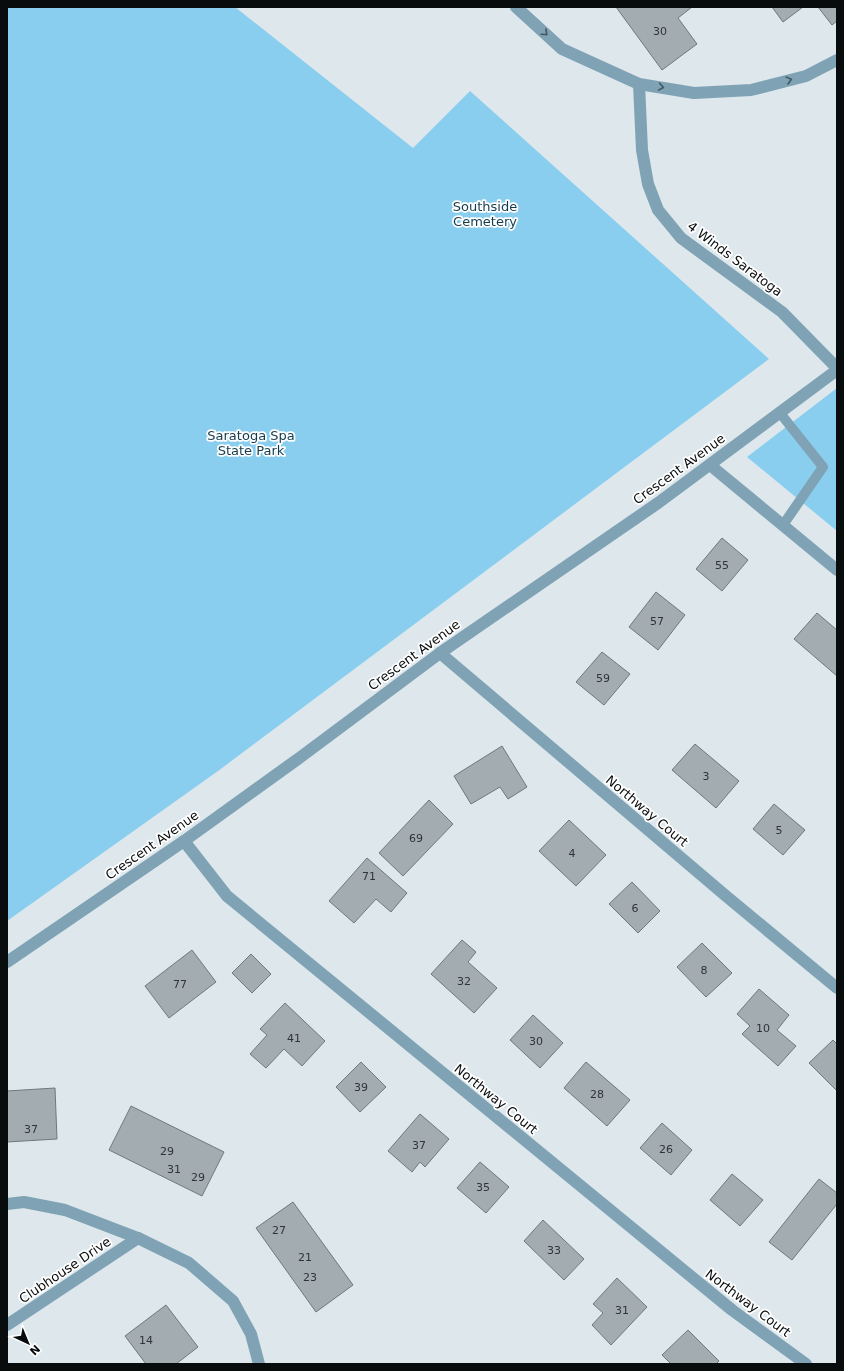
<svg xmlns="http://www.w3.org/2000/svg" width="844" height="1371" viewBox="0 0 844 1371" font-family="'DejaVu Sans',sans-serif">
<rect width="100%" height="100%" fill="#dde7ec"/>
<g fill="#8aceef">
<path d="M7,7h228l178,141 57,-57 299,268 -551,412 -211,150z"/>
<path d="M837,388v143l-90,-74z"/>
</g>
<g fill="#a3acb1" stroke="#70787d">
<path d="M616,7h76l-14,11 19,26 -35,26z"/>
<path d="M772,7h31l-20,15z"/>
<path d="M818,7h19v14l-5,4z"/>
<path d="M722,538l26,22 -26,31 -26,-22z"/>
<path d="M656,592l29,23 -27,35 -29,-23z"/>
<path d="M817,613l20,17v46l-43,-37z"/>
<path d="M602,652l28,22 -26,31 -28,-23z"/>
<path d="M695,744l44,37 -23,27 -44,-38z"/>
<path d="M502,746l25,41 -19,12 -8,-12 -29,17 -17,-28z"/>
<path d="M429,800l24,24 -50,52 -24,-23z"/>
<path d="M774,804l31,26 -22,25 -30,-26z"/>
<path d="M569,820l37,35 -30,31 -37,-35z"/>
<path d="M367,858l40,35 -16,19 -15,-13 -22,24 -25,-22z"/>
<path d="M632,882l28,29 -22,22 -29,-29z"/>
<path d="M462,940l14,12 -8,10 29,26 -23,25 -43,-39z"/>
<path d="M702,943l30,30 -26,24 -29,-30z"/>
<path d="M192,950l24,32 -47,36 -24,-32z"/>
<path d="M251,954l20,20 -19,19 -20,-20z"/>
<path d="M759,989l30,26 -12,15 19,16 -18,20 -36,-32 8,-8 -13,-12z"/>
<path d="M285,1003l40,38 -23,25 -18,-17 -18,19 -16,-14 17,-19 -7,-6z"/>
<path d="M533,1015l30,28 -23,25 -30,-28z"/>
<path d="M833,1040l4,4v47l-28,-28z"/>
<path d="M361,1062l25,25 -26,25 -24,-25z"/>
<path d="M586,1062l44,38 -23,26 -43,-38z"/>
<path d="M55,1088l2,51 -50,3v-51z"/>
<path d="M131,1106l93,46 -22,44 -93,-46z"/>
<path d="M420,1114l29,25 -24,28 -5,-5 -8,10 -24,-21z"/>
<path d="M662,1123l30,27 -21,25 -31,-27z"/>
<path d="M480,1162l29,25 -23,26 -29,-25z"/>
<path d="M732,1174l31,26 -23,26 -30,-26z"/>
<path d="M819,1179l18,14v11l-45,56 -23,-18z"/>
<path d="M293,1202l60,83 -37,27 -60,-84z"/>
<path d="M543,1220l41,39 -20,21 -40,-39z"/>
<path d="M617,1278l30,29 -36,38 -19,-20 11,-12 -10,-9z"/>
<path d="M166,1305l32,42 -22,17h-30l-21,-28z"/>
<path d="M688,1330l31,31 -3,3h-45l-9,-9z"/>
</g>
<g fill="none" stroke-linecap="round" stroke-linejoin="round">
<path stroke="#7fa3b5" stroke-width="10" d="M780,413l43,54 -40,58"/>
<g stroke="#7fa3b5" stroke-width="12">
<path d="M516,7l46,42 77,35 55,9 57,-3 55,-14 31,-16"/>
<path d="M639,84l3,66 6,34 10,26 23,28 101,74 55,56"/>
<path d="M710,465l127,105"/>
<path d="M440,653l286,243 111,92"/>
<path d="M184,841l43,55 505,414 74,54"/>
<path d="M7,1204l17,-2 41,8 73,28 51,25 44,38 18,33 8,30"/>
<path d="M7,1325l131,-87"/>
</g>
<path stroke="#7fa3b5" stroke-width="12" d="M7,962l177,-121 118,-85 138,-103 218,-150 179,-133"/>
</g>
<defs><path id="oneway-chevron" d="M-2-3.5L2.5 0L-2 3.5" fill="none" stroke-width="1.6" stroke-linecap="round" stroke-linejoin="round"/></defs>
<g stroke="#445861">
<use href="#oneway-chevron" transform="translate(545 33) rotate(42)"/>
<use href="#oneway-chevron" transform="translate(789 80) rotate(-15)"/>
<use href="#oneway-chevron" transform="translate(661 87) rotate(10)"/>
</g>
<g text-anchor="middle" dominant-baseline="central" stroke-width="3.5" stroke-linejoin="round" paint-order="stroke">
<g font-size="11" fill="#303436">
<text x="660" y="31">30</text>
<text x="722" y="565">55</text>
<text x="657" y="621">57</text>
<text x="603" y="678">59</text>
<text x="706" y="776">3</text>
<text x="779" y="830">5</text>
<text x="416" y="838">69</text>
<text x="572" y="853">4</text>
<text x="369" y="876">71</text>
<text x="635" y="908">6</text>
<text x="704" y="970">8</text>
<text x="464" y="981">32</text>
<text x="180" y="984">77</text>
<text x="763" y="1028">10</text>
<text x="294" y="1038">41</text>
<text x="536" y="1041">30</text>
<text x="361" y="1087">39</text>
<text x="597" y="1094">28</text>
<text x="31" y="1129">37</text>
<text x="419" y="1145">37</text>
<text x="666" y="1149">26</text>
<text x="167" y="1151">29</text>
<text x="174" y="1169">31</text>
<text x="198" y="1177">29</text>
<text x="483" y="1187">35</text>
<text x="279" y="1230">27</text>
<text x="554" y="1250">33</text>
<text x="305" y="1257">21</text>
<text x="310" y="1277">23</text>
<text x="622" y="1310">31</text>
<text x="146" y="1340">14</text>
</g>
<g font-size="13" fill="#123b4d" stroke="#fff">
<text x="485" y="206">Southside<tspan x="485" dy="15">Cemetery</tspan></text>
<text x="251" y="435">Saratoga Spa<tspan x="251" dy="15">State Park</tspan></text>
</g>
<g font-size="13" fill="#090c0d" stroke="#fff">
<text transform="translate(735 259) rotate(37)">4 Winds Saratoga</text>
<text transform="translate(679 469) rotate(-36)">Crescent Avenue</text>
<text transform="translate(414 655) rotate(-36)">Crescent Avenue</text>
<text transform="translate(647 811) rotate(40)">Northway Court</text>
<text transform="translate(152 845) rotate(-35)">Crescent Avenue</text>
<text transform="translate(496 1099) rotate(39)">Northway Court</text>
<text transform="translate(65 1270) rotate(-34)">Clubhouse Drive</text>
<text transform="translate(748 1303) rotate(37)">Northway Court</text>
</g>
</g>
<rect width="844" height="1371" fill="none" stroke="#090c0d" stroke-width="16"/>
<g transform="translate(28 1343) rotate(136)" stroke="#ffffff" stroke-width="3" paint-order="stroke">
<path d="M0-3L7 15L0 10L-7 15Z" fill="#090c0d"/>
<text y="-6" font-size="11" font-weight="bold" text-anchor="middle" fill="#090c0d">N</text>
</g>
</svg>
